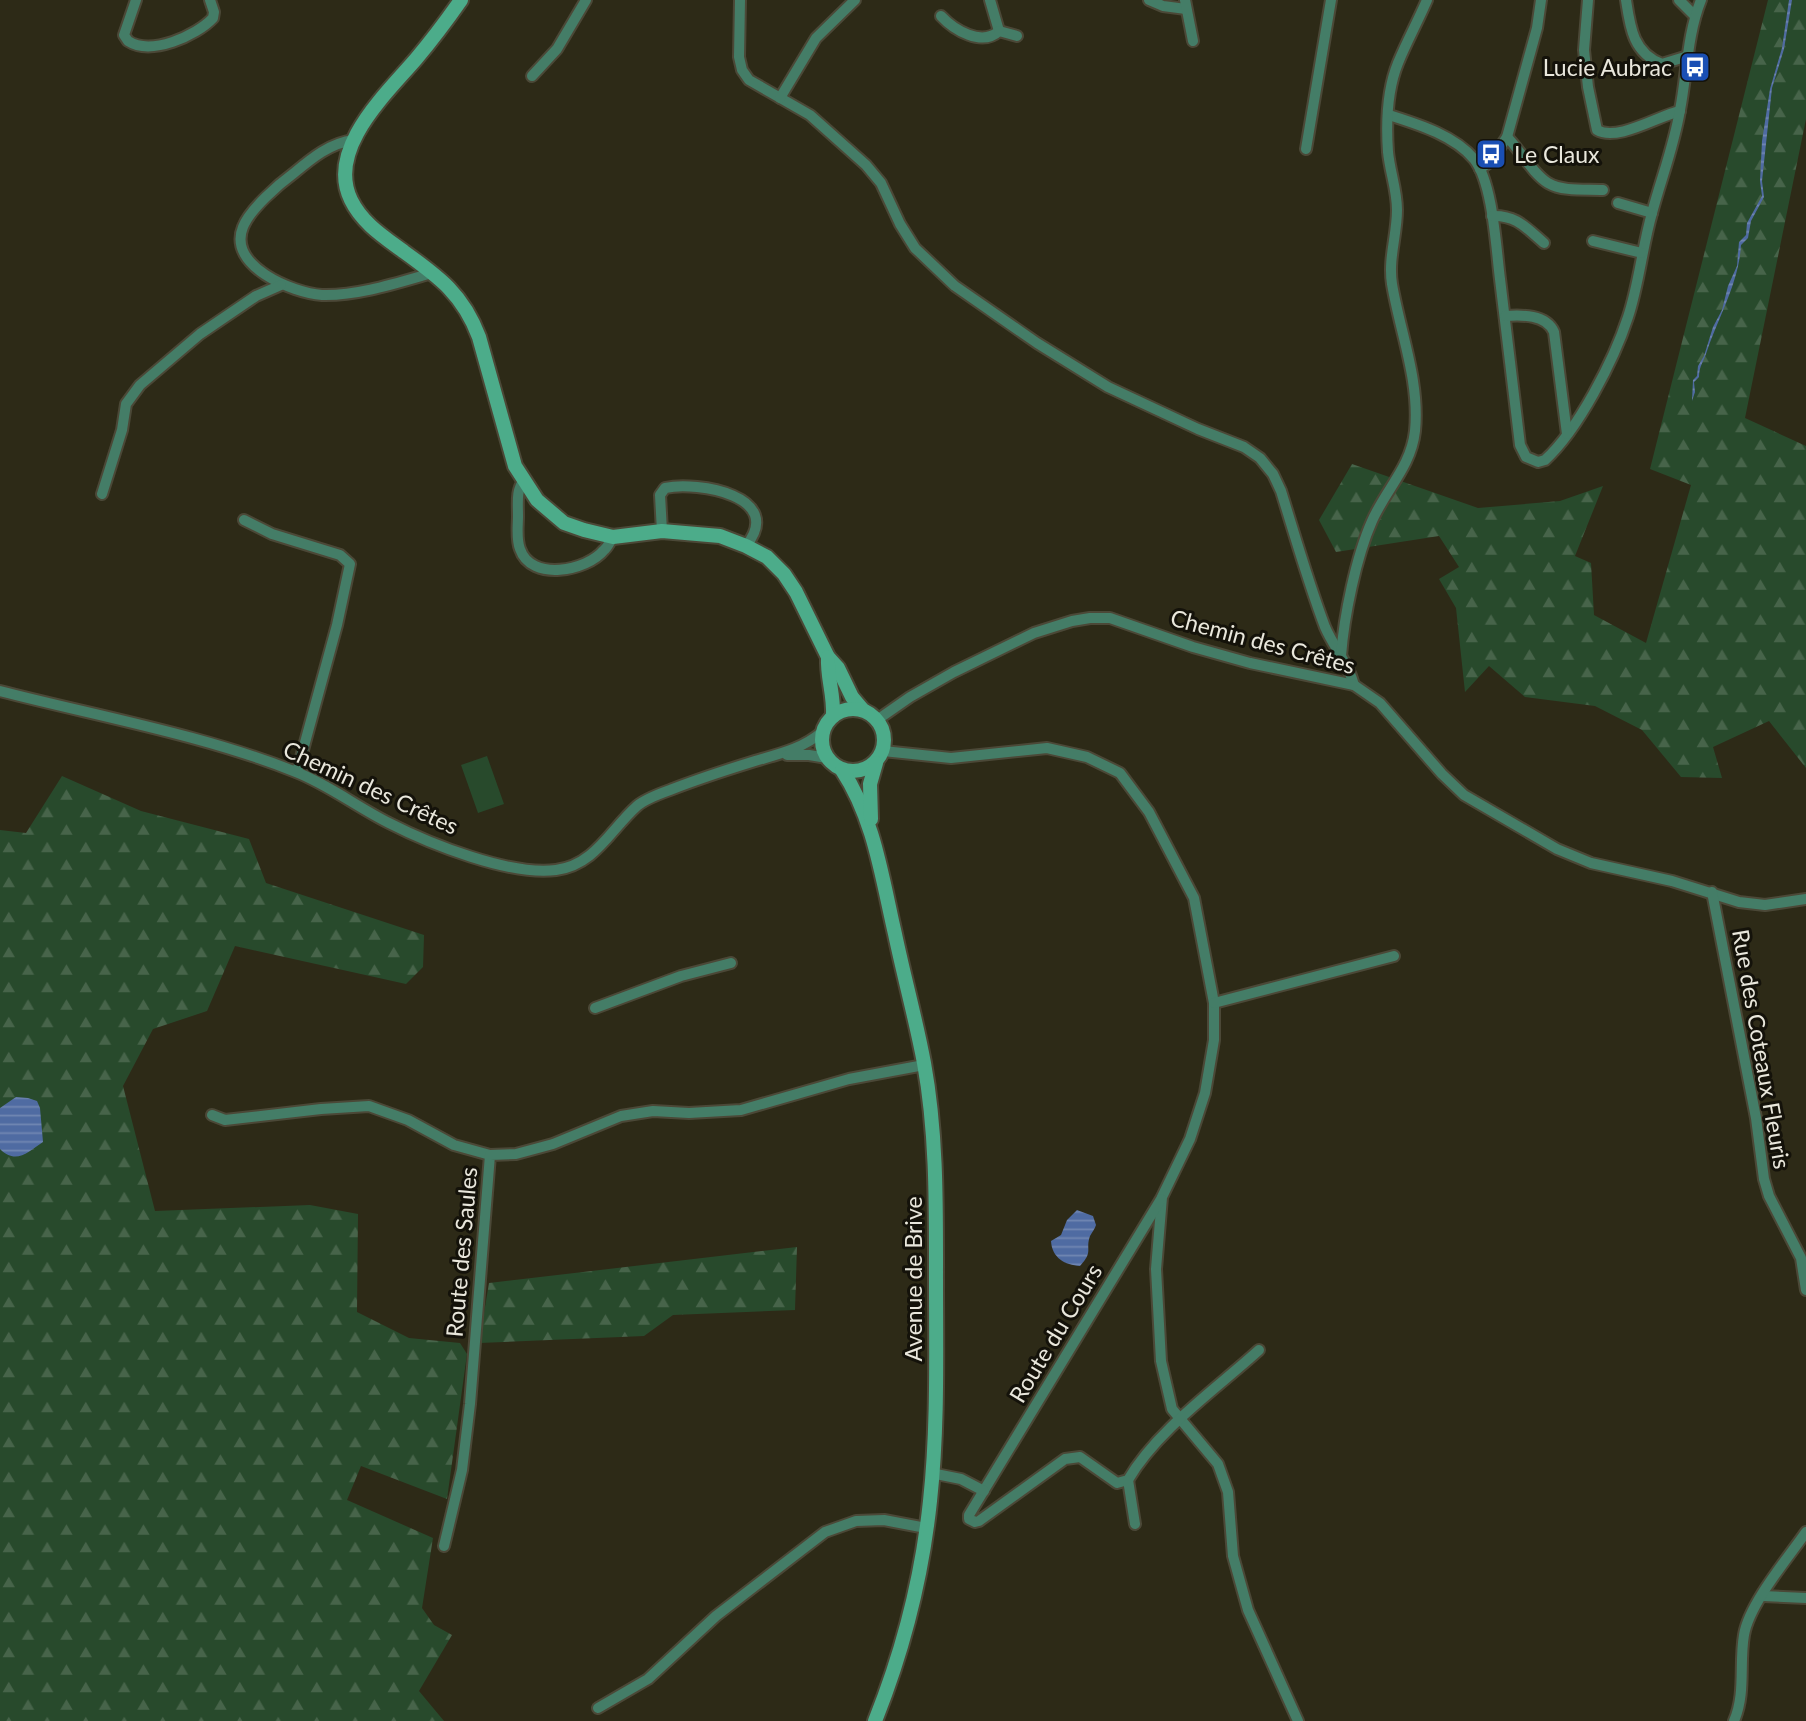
<svg xmlns="http://www.w3.org/2000/svg" width="1806" height="1721" viewBox="0 0 1806 1721" font-family="Lato,sans-serif">
<defs>
<pattern id="forest-firs" width="22" height="20" patternUnits="userSpaceOnUse" patternTransform="scale(1.75)"><rect width="22" height="20" fill="#284a2c"/><path d="M5 1l3.5 6h-7zM16 11l3.5 6h-7z" fill="#47644a"/></pattern>
<pattern id="water-rules" width="6" height="5" patternUnits="userSpaceOnUse" patternTransform="scale(1.75)"><rect width="6" height="5" fill="#4f6ba2"/><path d="M0 2.5h6" fill="none" stroke="#7187b2"/></pattern>
</defs>
<rect width="100%" height="100%" fill="#2d2a17"/>
<g fill="url(#forest-firs)">
<path d="M1768,0h38v119l-61,299 61,28v322l-37,-47 -56,26 9,31 -41,-1 -39,-47 -47,-24 -70,-9 -36,-31 -24,26 -9,-84 -17,-29 20,-12 -20,-31 -103,16 -17,-32 33,-56 126,44 82,-7 43,-15 -28,70 16,7 3,52 52,28 45,-158 -41,-16z"/>
<path d="M62,776l79,35 108,28 17,44 158,52 -1,32 -17,17 -171,-38 -28,65 -54,18 -30,57 32,125 155,-6 48,9 -1,98 52,26 51,5 7,11 -20,145 -86,-33 -14,34 86,38 -11,70 12,17 18,10 -33,56 25,30h-444v-891l26,3z"/>
<path d="M797,1247l-2,63 -122,5 -29,21 -165,7 10,-60z"/>
</g>
<path fill="#284a2c" d="M487,756l17,48 -26,9 -17,-48z"/>
<g fill="url(#water-rules)">
<path d="M1789,0h3l-8,49 -12,39 -10,93 2,16 -13,24 -3,17 -7,7c-2,37 -22,71 -34,106 -3,10 -8,15 -8,26l-5,5 1,10 -3,9 1,-21 4,-4 1,-10 6,-10 9,-29 9,-17 6,-24 9,-20 2,-24 7,-7 1,-12 15,-27 -2,-15 2,-40 8,-52 12,-41z"/>
<path d="M16,1097l12,1 9,3 3,7 3,34c-15,10 -27,23 -43,7v-41z"/>
<path d="M1077,1210l16,6 3,9c-1,4 -4,7 -6,11 -5,14 4,15 -10,30 -15,-1 -28,-8 -29,-25l10,-6 6,-15z"/>
</g>
<g fill="none" stroke-linecap="round" stroke-linejoin="round">
<g stroke="#4b4837" stroke-width="14">
<g id="street">
<path d="M136,0l-12,35 4,6c23,15 68,-5 85,-23l1,-6 -4,-12"/>
<path d="M740,0l-1,57 3,13 7,10 61,35 56,50 15,18 19,41 15,24 40,38 82,57 71,44 90,42 46,18 16,11 13,16 8,17c14,45 27,91 44,136 9,21 23,35 29,58"/>
<path d="M1149,0l14,6 23,3"/>
<path d="M1185,0l8,41"/>
<path d="M1588,0l-4,50 4,37 9,43c20,12 61,-14 83,-19"/>
<path d="M1626,0c4,27 7,53 36,64l26,-8"/>
<path d="M1679,0l16,16"/>
<path d="M941,16c13,14 41,31 58,15l-9,-31"/>
<path d="M999,31l18,5"/>
<path d="M532,76l25,-27 29,-49"/>
<path d="M780,98l36,-60 39,-38"/>
<path d="M1389,115c28,9 65,20 85,44 19,24 22,89 26,120 7,55 13,111 20,166l6,12 12,5 7,-2c33,-30 69,-100 83,-143 11,-33 14,-69 24,-104 9,-34 22,-67 28,-103 7,-36 7,-75 21,-110"/>
<path d="M1507,137c14,14 25,36 41,46 15,9 39,6 55,7"/>
<path d="M354,140c-24,3 -42,18 -60,33 -15,11 -44,36 -51,54 -16,39 50,66 79,68 36,1 75,-12 110,-22"/>
<path d="M1306,149l25,-149"/>
<path d="M1480,169l11,-8 16,-24 30,-109 4,-28"/>
<path d="M1618,203l34,10"/>
<path d="M1492,216c25,-1 34,12 52,27"/>
<path d="M1593,241l49,12"/>
<path d="M1505,316c17,-1 41,-2 49,16l13,102"/>
<path d="M524,480c-8,10 -6,23 -6,36 0,10 -2,23 2,33 11,33 67,22 84,1 4,-3 6,-9 9,-13"/>
<path d="M102,494l20,-64 4,-26 14,-19 60,-51 56,-38 25,-11"/>
<path d="M244,520l28,14 68,21 10,9 -13,61 -40,147"/>
<path d="M662,531l-2,-36 5,-7c33,-7 121,8 81,58"/>
<path d="M1341,656c3,-40 15,-99 31,-135 14,-32 39,-54 43,-90 5,-50 -15,-99 -23,-147 -4,-25 5,-49 5,-74 0,-20 -7,-38 -9,-58 -2,-29 -1,-62 10,-89 9,-22 20,-42 29,-63"/>
<path d="M0,691c97,25 204,44 296,81 33,13 61,35 93,51 41,21 121,53 167,47 39,-5 54,-40 81,-64 8,-7 22,-12 33,-16 28,-11 56,-20 85,-29 24,-7 47,-12 67,-29"/>
<path d="M877,720l33,-23 44,-25 80,-39 38,-12 18,-3h20l83,29 57,16 104,22 26,18 62,71 22,21 93,54 34,14 81,18 67,21 26,3 41,-6"/>
<path d="M883,751l68,7 96,-10 40,9 33,16 29,39 45,86 20,105v37l-9,53 -15,46 -28,58 -6,72 5,92 11,48 46,55 10,28 5,64 15,54 50,111"/>
<path d="M787,755h22l18,3"/>
<path d="M1712,892l44,226 8,61 5,17 32,62 5,32"/>
<path d="M1214,1003l180,-47"/>
<path d="M595,1008l86,-32 50,-13"/>
<path d="M212,1115l13,5 96,-11 48,-3 39,14 46,25 36,10"/>
<path d="M1161,1199l-192,316v4l6,3 4,-1 86,-62 15,-2 37,26 11,-3c29,-50 88,-91 131,-130"/>
<path d="M931,1473l30,6 23,12"/>
<path d="M1128,1480l7,44"/>
<path d="M444,1546l18,-76 8,-66 20,-249 26,-1 37,-10 68,-28 32,-5 36,2 52,-3 108,-31 75,-14"/>
<path d="M1763,1596l43,2"/>
<path d="M598,1708l50,-29 68,-63 109,-84 31,-11 28,-1 42,8"/>
<path d="M1734,1721c12,-28 5,-57 10,-86 5,-31 44,-77 62,-103"/>
</g>
</g>
<g stroke="#4b4837" stroke-width="18">
<g id="secondary">
<path d="M461,0c-14,20 -29,40 -45,59 -30,35 -90,90 -65,141 11,23 33,37 52,51 36,26 60,43 76,86l36,129 22,34 27,23 20,7 29,7 49,-6 58,5 26,10 21,11 17,17 12,18 32,65 10,11 14,29 11,13"/>
<path d="M828,657c-1,22 6,36 5,59"/>
<circle cx="853" cy="740" r="31"/>
<path d="M842,770c32,48 40,108 53,164 9,43 21,86 29,129 13,71 12,145 12,216 0,74 2,149 -6,222 -8,76 -27,150 -55,220"/>
<path d="M871,819l-1,-35 6,-21"/>
</g>
</g>
<use href="#street" stroke="#447d67" stroke-width="10"/>
<use href="#secondary" stroke="#4cac8a" stroke-width="14"/>
</g>
<defs>
<g id="bus-square" transform="scale(1.575)"><rect x="-9" y="-9" width="18" height="18" rx="4" fill="#1a4fb4" stroke="#14120a"/><path d="M-5-6H5V4H4V6H2V4H-2V6H-4V4H-5ZM-3.5-4V0h7V-4ZM-3.5 1.2v1.5H-2V1.2ZM2 1.2v1.5H3.5V1.2Z" fill="#fff"/></g>
</defs>
<g fill-rule="evenodd">
<use href="#bus-square" x="1695" y="67"/>
<use href="#bus-square" x="1491" y="154"/>
</g>
<g text-anchor="middle" dominant-baseline="central" stroke-width="6" stroke-linejoin="round" paint-order="stroke">
<g font-size="23" fill="#e9e7dc" stroke="#14120a" text-anchor="end">
<text x="1672" y="67">Lucie Aubrac</text>
<text x="1514" y="154" text-anchor="start">Le Claux</text>
</g>
<g font-size="23" fill="#e9e7dc" stroke="#14120a">
<text transform="translate(1263 641) rotate(15)">Chemin des Crêtes</text>
<text transform="translate(371 787) rotate(25)">Chemin des Crêtes</text>
<text transform="translate(1762 1049) rotate(80)">Rue des Coteaux Fleuris</text>
<text transform="translate(461 1252) rotate(-85)">Route des Saules</text>
<text transform="translate(913 1279) rotate(-90)">Avenue de Brive</text>
<text transform="translate(1055 1333) rotate(-59)">Route du Cours</text>
</g>
</g>
</svg>
